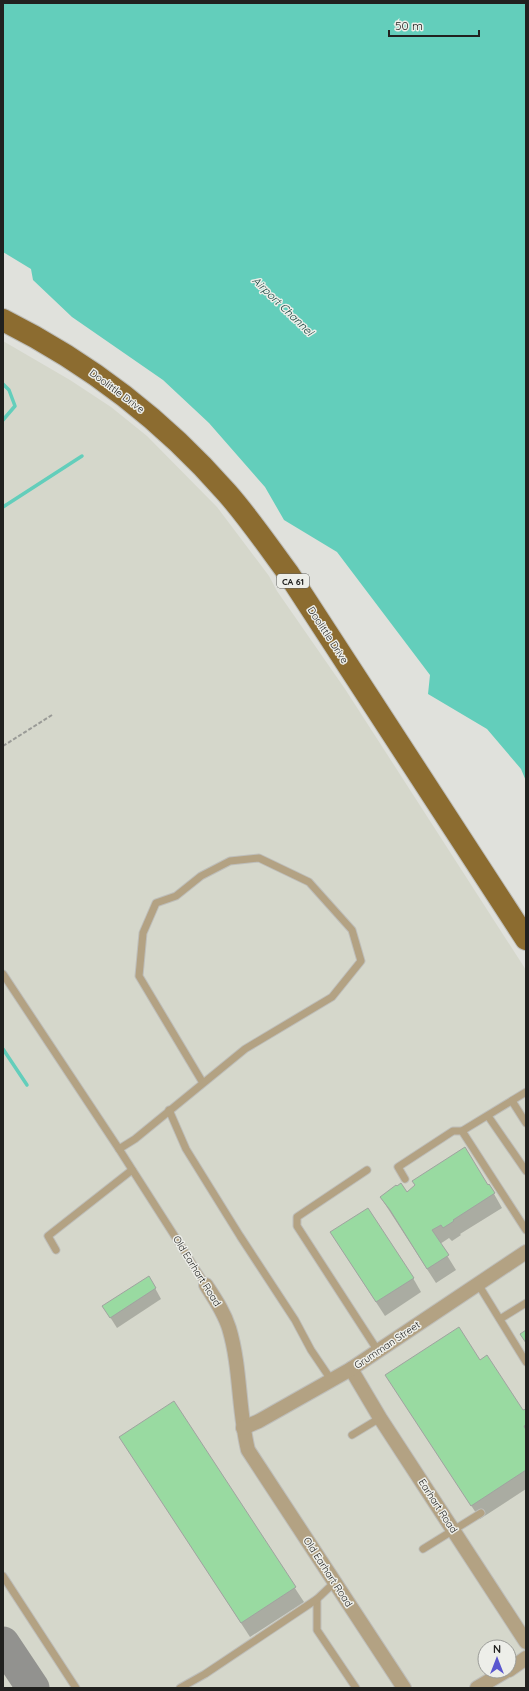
<svg xmlns="http://www.w3.org/2000/svg" width="529" height="1691" viewBox="0 0 529 1691" font-family="Quicksand,sans-serif">
<rect width="100%" height="100%" fill="#e0e1dc"/>
<path fill="#d5d7cb" fill-rule="evenodd" d="M3,341l67,39 41,27 36,29 70,71 52,69 8,15 68,98 181,281v718h-523zM485,1647h24v24h-24z"/>
<path fill="#63cebb" d="M3,3h523v778l-5,-12 -34,-40 -59,-35 2,-19 -93,-123 -53,-32 -19,-33 -56,-64 -46,-43 -91,-63 -39,-37 -2,-11 -28,-17z"/>
<g fill="#0003">
<path d="M489,1185l13,23 -42,26 1,1 -9,6 -3,-3 -9,6 16,26 -20,13 -55,-85 26,-5z"/>
<path d="M331,1233l82,45 8,14 -36,24z"/>
<path d="M155,1288l6,11 -44,29 -7,-11z"/>
<path d="M480,1361l43,51 3,-2v79l-46,30 -94,-143z"/>
<path d="M174,1403l130,199 -54,35 -130,-200z"/>
</g>
<g fill="none" stroke-linecap="round" stroke-linejoin="round">
<g stroke="#63cebb" stroke-width="3.5">
<path d="M3,384l6,6 6,16 -12,14"/>
<path d="M3,507l79,-51"/>
<path d="M3,1049l24,36"/>
</g>
<path stroke="#92928f" stroke-width="33" d="M3,1643l30,45"/>
</g>
<g fill="#99daa1" stroke="#a0a3a0">
<path d="M465,1147l23,38 1,-1 6,9 -42,27 1,1 -11,7 -2,-3 -9,5 17,25 -22,14 -37,-59 -10,-13 16,-12 1,1 4,-3 6,9 8,-7 -3,-4z"/>
<path d="M368,1208l46,70 -38,24 -46,-70z"/>
<path d="M149,1276l7,12 -46,30 -8,-12z"/>
<path d="M459,1327l21,33 7,-5 36,55 3,-1v16l-2,1 2,4v40l-55,36 -86,-131z"/>
<path d="M526,1330v13l-6,-9z"/>
<path d="M174,1401l122,186 -55,36 -122,-186z"/>
</g>
<g fill="none" stroke-linecap="round" stroke-linejoin="round">
<g stroke="#bebeba" stroke-width="9">
<g id="service">
<path d="M3,974l116,175 87,136"/>
<path d="M512,1101l14,22"/>
<path d="M169,1110l17,39 54,87 55,84 16,30 21,31"/>
<path d="M488,1116l38,55"/>
<path d="M462,1131l64,-39"/>
<path d="M119,1149l16,-10 110,-90 87,-52 29,-36 -9,-31 -43,-48 -50,-24 -29,3 -29,15 -25,20 -20,7 -13,30 -4,43 64,107"/>
<path d="M367,1170l-70,47v9l81,125"/>
<path d="M405,1179l-7,-12 55,-36h9l64,99"/>
<path d="M56,1250l-8,-14 84,-66"/>
<path d="M478,1284l48,78"/>
<path d="M500,1319l26,-16"/>
<path d="M352,1435l28,-17"/>
<path d="M423,1549l58,-36"/>
<path d="M3,1576l73,112"/>
<path d="M335,1582l-18,17v31l39,58"/>
<path d="M180,1688l25,-14 112,-75"/>
</g>
</g>
<g stroke="#bebeba" stroke-width="16">
<g id="minor">
<path d="M206,1285c9,14 18,27 23,43 12,40 9,82 19,122l156,238"/>
<path d="M351,1369l29,49 146,224"/>
<path d="M243,1428l16,-7 92,-52 175,-117"/>
<path d="M509,1670l17,-12"/>
<path d="M477,1688l29,-17"/>
</g>
</g>
<g stroke="#bebeba" stroke-width="24">
<path id="primary" d="M3,320c86,43 161,101 224,173 22,25 41,53 61,80l238,366"/>
</g>
<path stroke="#9a9b97" stroke-width="2" stroke-dasharray="4 2" stroke-linecap="butt" d="M3,746l49,-31"/>
<use href="#service" stroke="#b3a283" stroke-width="7"/>
<use href="#minor" stroke="#b3a283" stroke-width="14"/>
<use href="#primary" stroke="#8c6c30" stroke-width="22"/>
</g>
<g text-anchor="middle" dominant-baseline="central" stroke-width="3" stroke-linejoin="round" paint-order="stroke">
<rect fill="#edeee9" stroke="#5e5e5c" stroke-width="1" x="277" y="574" width="32" height="14" rx="3"/>
<g font-size="9" font-weight="bold" fill="#21211f">
<text x="293" y="581">CA 61</text>
</g>
<g font-size="10" fill="#21211f" stroke="#edeee9">
<text transform="translate(117 391) rotate(37)">Doolittle Drive</text>
<text transform="translate(328 635) rotate(57)">Doolittle Drive</text>
<text transform="translate(197 1271) rotate(58)">Old Earhart Road</text>
<text transform="translate(387 1345) rotate(-34)">Grumman Street</text>
<text transform="translate(438 1506) rotate(57)">Earhart Road</text>
<text transform="translate(328 1572) rotate(57)">Old Earhart Road</text>
</g>
<g font-size="11" font-style="italic" fill="#0b3d36" stroke="#edeee9">
<text transform="translate(283 306) rotate(44)">Airport Channel</text>
</g>
</g>
<rect width="529" height="1691" fill="none" stroke="#21211f" stroke-width="8"/>
<g transform="translate(497 1659)"><circle r="19" fill="#edeee9" stroke="#9b9c98"/>
<path d="M0-3L7 15L0 10L-7 15Z" fill="#5a57cf"/>
<text y="-6" font-size="11" font-weight="bold" text-anchor="middle" fill="#21211f">N</text>
</g>
<path d="M389 30v6h90v-6" fill="none" stroke="#21211f" stroke-width="2"/>
<text x="395" y="30" font-size="12" fill="#21211f" stroke="#edeee9" stroke-width="3" paint-order="stroke">50 m</text>
</svg>
